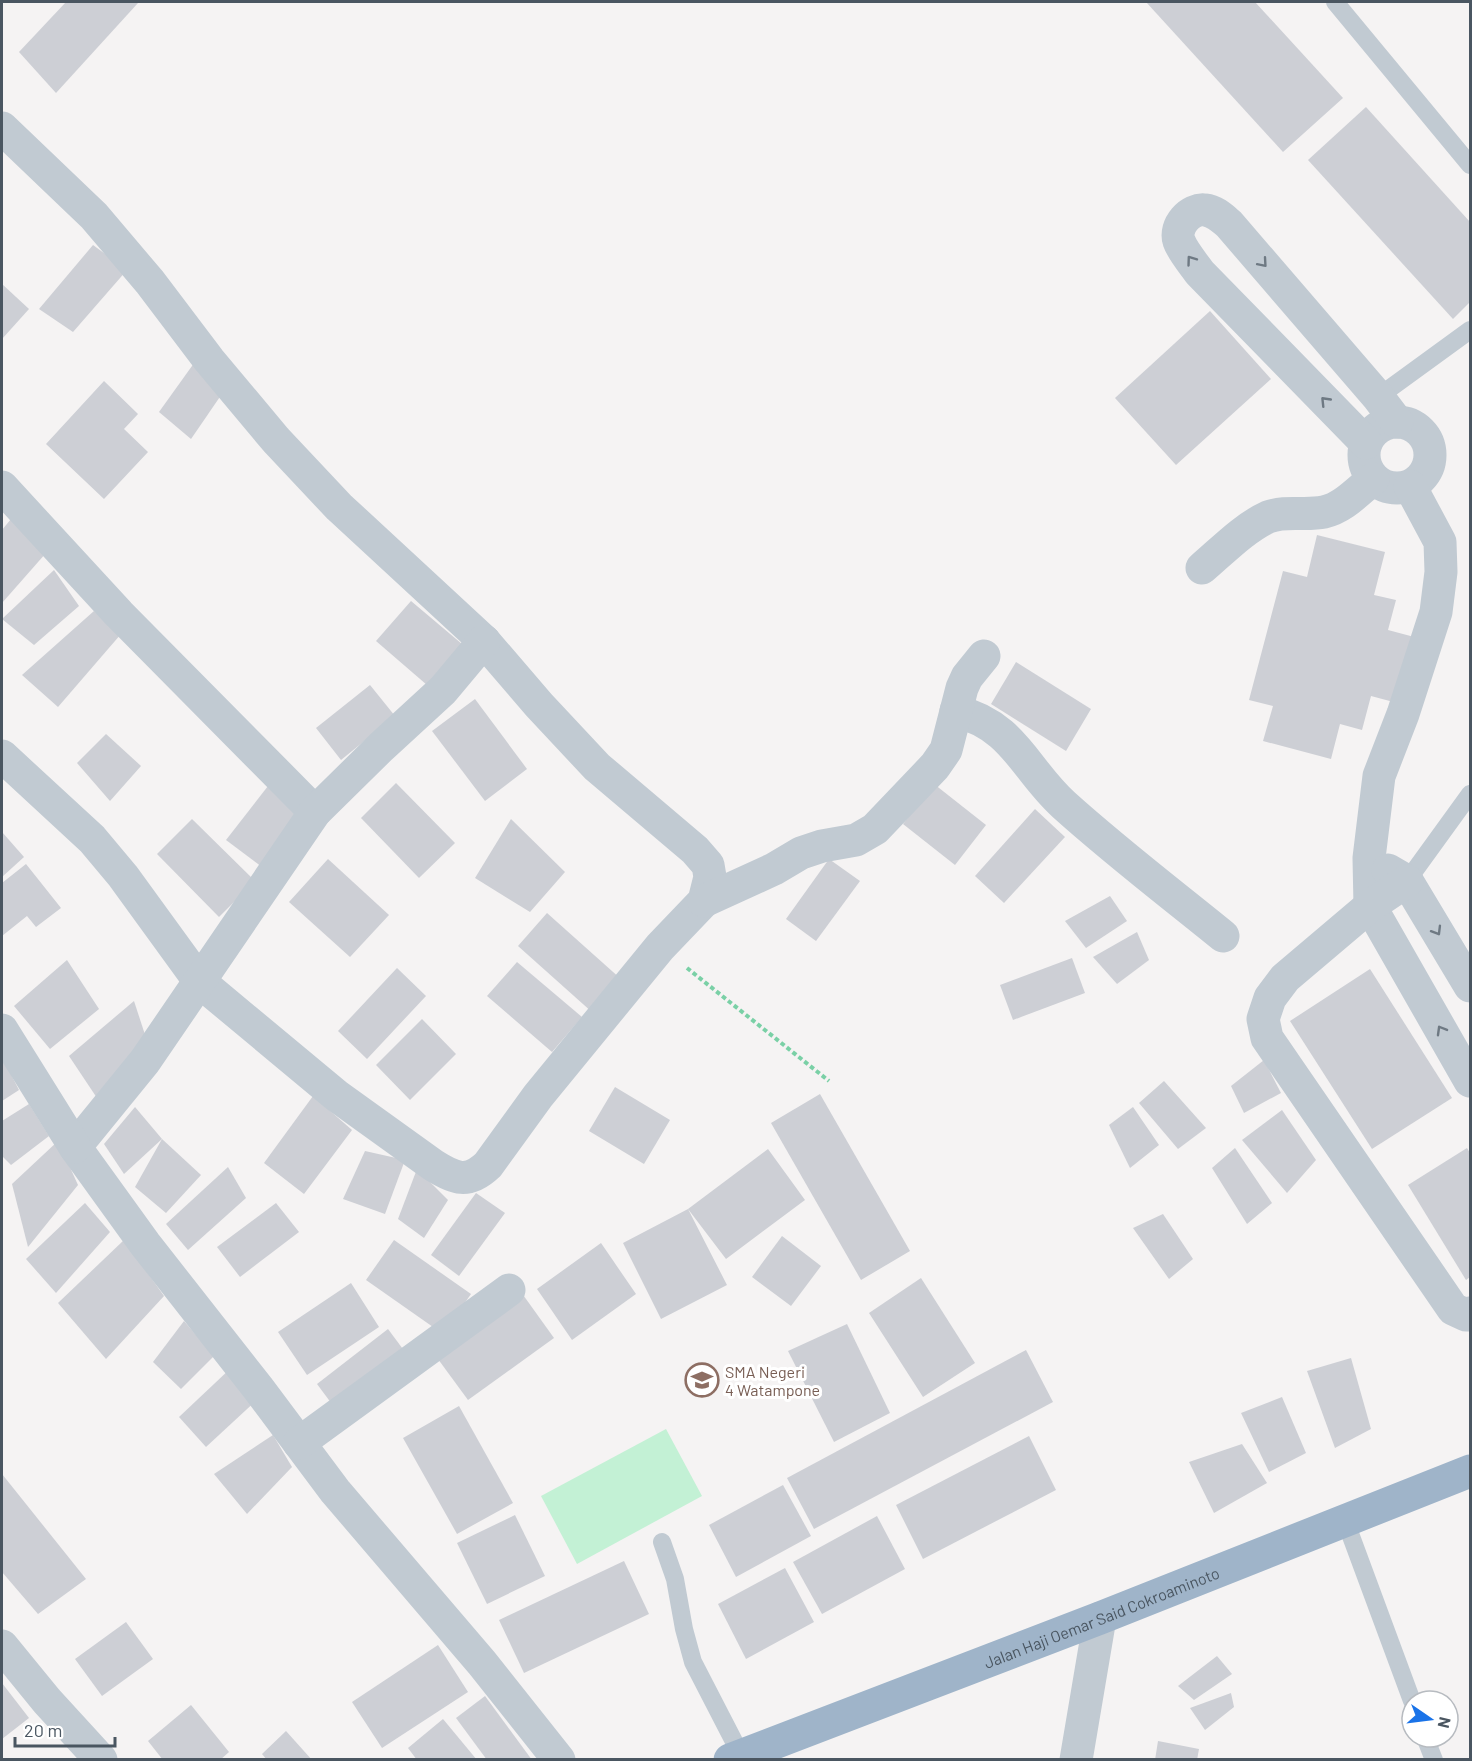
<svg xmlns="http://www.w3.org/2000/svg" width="1472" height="1761" viewBox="0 0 1472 1761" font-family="Barlow,sans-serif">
<rect width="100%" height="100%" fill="#f5f3f3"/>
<path fill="#c3f1d5" d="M666,1429l36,67 -125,68 -36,-68z"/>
<g fill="#cdcfd5">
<path d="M66,2l72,1 -82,90 -37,-41z"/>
<path d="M1146,2h109l88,96 -60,54z"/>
<path d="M1366,107l104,115v80l-17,17 -145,-159z"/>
<path d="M93,245l34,25 -54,62 -34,-23z"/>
<path d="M2,284l27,25 -27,30z"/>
<path d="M1210,311l61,68 -95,86 -61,-67z"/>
<path d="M197,359l29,29 -35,51 -32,-27z"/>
<path d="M104,381l34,33 -14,15 24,23 -44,47 -58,-55z"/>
<path d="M11,519l35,34 -44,50v-73z"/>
<path d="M1317,535l68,17 -11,43 22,5 -8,30 30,8 -17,66 -30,-8 -9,34 -22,-6 -9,35 -68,-18 10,-35 -24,-6 34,-129 24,6z"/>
<path d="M54,570l25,36 -45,39 -32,-26z"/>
<path d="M411,601l51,43 -35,41 -51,-44z"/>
<path d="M94,611l27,23 -63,73 -36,-32z"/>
<path d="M1016,662l75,47 -25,42 -75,-47z"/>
<path d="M370,685l25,31 -54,44 -25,-32z"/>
<path d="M475,699l52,70 -42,32 -53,-70z"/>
<path d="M106,734l35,32 -31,35 -33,-38z"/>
<path d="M396,783l59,60 -36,35 -58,-60z"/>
<path d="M934,784l52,41 -31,40 -52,-41z"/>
<path d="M268,786l35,28 -41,53 -36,-27z"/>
<path d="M1035,809l30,28 -61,66 -29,-27z"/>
<path d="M192,819l63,62 -36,36 -62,-63z"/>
<path d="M511,819l54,53 -35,40 -55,-34z"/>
<path d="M2,832l22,25 -22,20z"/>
<path d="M328,859l61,56 -39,42 -61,-55z"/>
<path d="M829,859l31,22 -44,60 -30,-22z"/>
<path d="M26,864l35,44 -25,19 -9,-11 -25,20v-53z"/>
<path d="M1110,896l17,25 -41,27 -21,-27z"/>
<path d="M547,913l75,67 -29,33 -75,-67z"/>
<path d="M1137,932l12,28 -32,24 -24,-27z"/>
<path d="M1072,958l13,35 -72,27 -13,-35z"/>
<path d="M67,960l32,49 -49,40 -36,-43z"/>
<path d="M517,962l65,55 -30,35 -65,-56z"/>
<path d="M397,968l29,28 -59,63 -29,-28z"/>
<path d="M1370,969l82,129 -80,51 -82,-128z"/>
<path d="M134,1001l16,49 -53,48 -28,-42z"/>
<path d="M422,1019l34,35 -46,46 -34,-35z"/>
<path d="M2,1057l17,33 -17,11z"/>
<path d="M1264,1060l17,33 -37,20 -13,-27z"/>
<path d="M1164,1081l42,47 -28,21 -39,-46z"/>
<path d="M615,1087l55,33 -26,44 -55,-33z"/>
<path d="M820,1094l90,157 -49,29 -90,-157z"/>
<path d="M313,1096l39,34 -48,64 -40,-31z"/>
<path d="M29,1104l20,32 -38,29 -9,-9v-35z"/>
<path d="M135,1107l27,32 -38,35 -20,-30z"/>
<path d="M1133,1107l26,38 -29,23 -21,-43z"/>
<path d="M1282,1110l34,50 -29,33 -45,-53z"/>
<path d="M162,1139l39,36 -35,38 -31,-26z"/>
<path d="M58,1141l20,44 -50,62 -16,-63z"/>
<path d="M1235,1148l37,55 -25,21 -35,-56z"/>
<path d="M1467,1148l3,5v124l-4,3 -58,-95z"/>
<path d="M768,1149l37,51 -79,59 -38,-50 39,76 -66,34 -38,-76 65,-34z"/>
<path d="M365,1151l40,9 -20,54 -42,-15z"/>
<path d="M228,1167l18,31 -58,52 -22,-26z"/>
<path d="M417,1169l31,31 -24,38 -26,-19z"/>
<path d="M476,1193l29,20 -46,63 -28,-21z"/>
<path d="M85,1203l25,29 -54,61 -30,-34z"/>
<path d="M276,1203l23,29 -59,45 -23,-30z"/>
<path d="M1163,1214l30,45 -24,20 -36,-51z"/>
<path d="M782,1236l39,30 -30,40 -39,-29z"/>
<path d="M124,1240l40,56 -58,63 -48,-56z"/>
<path d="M394,1240l77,54 -28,40 -77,-54z"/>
<path d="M601,1243l35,51 -64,46 -35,-51z"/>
<path d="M921,1278l54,85 -52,34 -54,-84z"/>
<path d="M351,1283l28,44 -72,48 -29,-43z"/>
<path d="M521,1292l33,46 -86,62 -33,-45z"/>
<path d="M184,1321l30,35 -33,33 -28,-27z"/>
<path d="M847,1324l43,89 -56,29 -46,-91z"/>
<path d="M388,1329l29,39 -71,55 -29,-39z"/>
<path d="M1026,1350l27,52 -239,127 -27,-51z"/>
<path d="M1351,1358l20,71 -36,19 -28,-77z"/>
<path d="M232,1367l28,30 -54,50 -27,-30z"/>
<path d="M1282,1397l24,56 -37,19 -28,-59z"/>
<path d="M459,1406l54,97 -56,31 -54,-96z"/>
<path d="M273,1435l19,32 -45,47 -33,-40z"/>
<path d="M1029,1436l27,54 -133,69 -27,-54z"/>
<path d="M1242,1444l25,39 -53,30 -25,-51z"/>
<path d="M2,1474l84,105 -48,35 -36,-42z"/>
<path d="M783,1485l28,51 -75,41 -27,-52z"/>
<path d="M515,1515l30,61 -58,28 -30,-61z"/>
<path d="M877,1516l28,53 -83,45 -29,-52z"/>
<path d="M624,1561l25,53 -125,59 -25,-53z"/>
<path d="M785,1568l29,54 -68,37 -28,-55z"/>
<path d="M126,1622l27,37 -51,37 -27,-37z"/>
<path d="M438,1645l30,47 -86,56 -30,-46z"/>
<path d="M1217,1656l15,18 -38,26 -16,-14z"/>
<path d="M2,1683l27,35 -27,21z"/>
<path d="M1231,1693l3,14 -29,23 -15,-22z"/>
<path d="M485,1696l47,64h-45l-31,-42z"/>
<path d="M191,1705l38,47 -9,8h-57l-15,-19z"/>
<path d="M443,1719l34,41h-60l-9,-12z"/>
<path d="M286,1731l26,29h-45l-5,-6z"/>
<path d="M1158,1741l41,8 -2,11h-42z"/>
</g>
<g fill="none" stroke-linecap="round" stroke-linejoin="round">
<path stroke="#7ad0a6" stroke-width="4" stroke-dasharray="4.5 3" stroke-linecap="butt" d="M687,968l142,113"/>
<g stroke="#c1cad2" stroke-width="18">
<path d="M1335,2l135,163"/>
<path d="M1378,397l92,-67"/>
<path d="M1407,881l63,-87"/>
<path d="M1345,1520l67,181"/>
<path d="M662,1542l13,37 9,50 9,33 48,93"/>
<path d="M1425,1737l9,23"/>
</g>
<g stroke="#c1cad2" stroke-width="33">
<path d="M2,128l92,88 56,66 59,78 67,80 63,67 145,134 55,64 58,62 98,83 13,15 2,12 -6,24 -44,46 -122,149 -50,69c-20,19 -33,14 -55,0l-96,-69 -137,-114 -77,-106 -31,-37 -90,-83"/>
<circle cx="1397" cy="455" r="33"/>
<path d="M1366,443l-166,-170c-7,-10 -17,-21 -21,-32 -5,-15 11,-33 26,-31 10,1 17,8 24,14l149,173 19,25"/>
<path d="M1410,486l30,56 1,30 -5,40 -33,102 -24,62 -10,82 1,48 100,175"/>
<path d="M2,487l117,127 196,198"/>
<path d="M1202,568c20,-17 42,-40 66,-51 18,-7 37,-1 56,-5 19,-4 34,-21 49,-33"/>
<path d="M484,641l-41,49 -62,57 -66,65 -170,249 -70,86 70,97 113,144 77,103 147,172 77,97"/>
<path d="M956,711c59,15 68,58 108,94 51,46 106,88 159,131"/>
<path d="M1388,870l19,11 63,105"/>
<path d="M1407,881l-37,25 -85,72 -15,20 -7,21 4,19 186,271 13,6 4,-2"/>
<path d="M704,901l70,-32 27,-16 21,-7 34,-6 19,-11 60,-63 11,-16 16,-62 5,-11 17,-21"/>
<path d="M2,1030l73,117"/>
<path d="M299,1443l210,-153"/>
<path d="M2,1646l45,55 54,59"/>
</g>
<path stroke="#c1cad2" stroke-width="33" d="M1076,1760l24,-142"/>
<path stroke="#9fb4c9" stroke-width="33" id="s1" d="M730,1760l370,-142 370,-147"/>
</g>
<defs><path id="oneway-chevron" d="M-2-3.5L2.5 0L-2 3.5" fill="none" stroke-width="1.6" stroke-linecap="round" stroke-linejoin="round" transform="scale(1.5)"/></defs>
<g stroke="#6e7983">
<use href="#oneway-chevron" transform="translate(1191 260) rotate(-126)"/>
<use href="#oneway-chevron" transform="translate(1263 263) rotate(49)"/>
<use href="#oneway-chevron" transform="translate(1325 401) rotate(-134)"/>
<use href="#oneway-chevron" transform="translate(1437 931) rotate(59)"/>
<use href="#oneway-chevron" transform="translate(1441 1030) rotate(-120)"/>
</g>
<defs>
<g id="school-ring" transform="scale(1.725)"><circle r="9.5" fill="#fff" stroke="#8d6e63" stroke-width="1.5"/><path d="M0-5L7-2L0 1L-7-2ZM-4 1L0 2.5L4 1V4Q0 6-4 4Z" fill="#8d6e63"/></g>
</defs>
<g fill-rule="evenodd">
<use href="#school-ring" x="702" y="1380"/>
</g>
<g text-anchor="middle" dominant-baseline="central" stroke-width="6" stroke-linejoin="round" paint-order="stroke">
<g font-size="16" fill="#785e54" stroke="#fff" text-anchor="start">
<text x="725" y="1371">SMA Negeri<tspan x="725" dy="18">4 Watampone</tspan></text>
</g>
<g font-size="16" fill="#4a5661" stroke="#fff">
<text stroke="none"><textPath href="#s1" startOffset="398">Jalan Haji Oemar Said Cokroaminoto</textPath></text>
</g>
</g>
<rect width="1472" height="1761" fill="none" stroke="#4a5661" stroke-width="6"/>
<g transform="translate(1430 1719) rotate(104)"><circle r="28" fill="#ffffff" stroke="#b7bbc0" stroke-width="1.5"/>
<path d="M0-4.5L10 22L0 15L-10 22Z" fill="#1a73e8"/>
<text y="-9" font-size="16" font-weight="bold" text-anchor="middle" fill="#4a5661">N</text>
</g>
<path d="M15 1737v9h100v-9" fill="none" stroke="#4a5661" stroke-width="3"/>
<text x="24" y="1737" font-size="18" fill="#4a5661" stroke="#ffffff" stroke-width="4.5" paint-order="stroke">20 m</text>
</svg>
